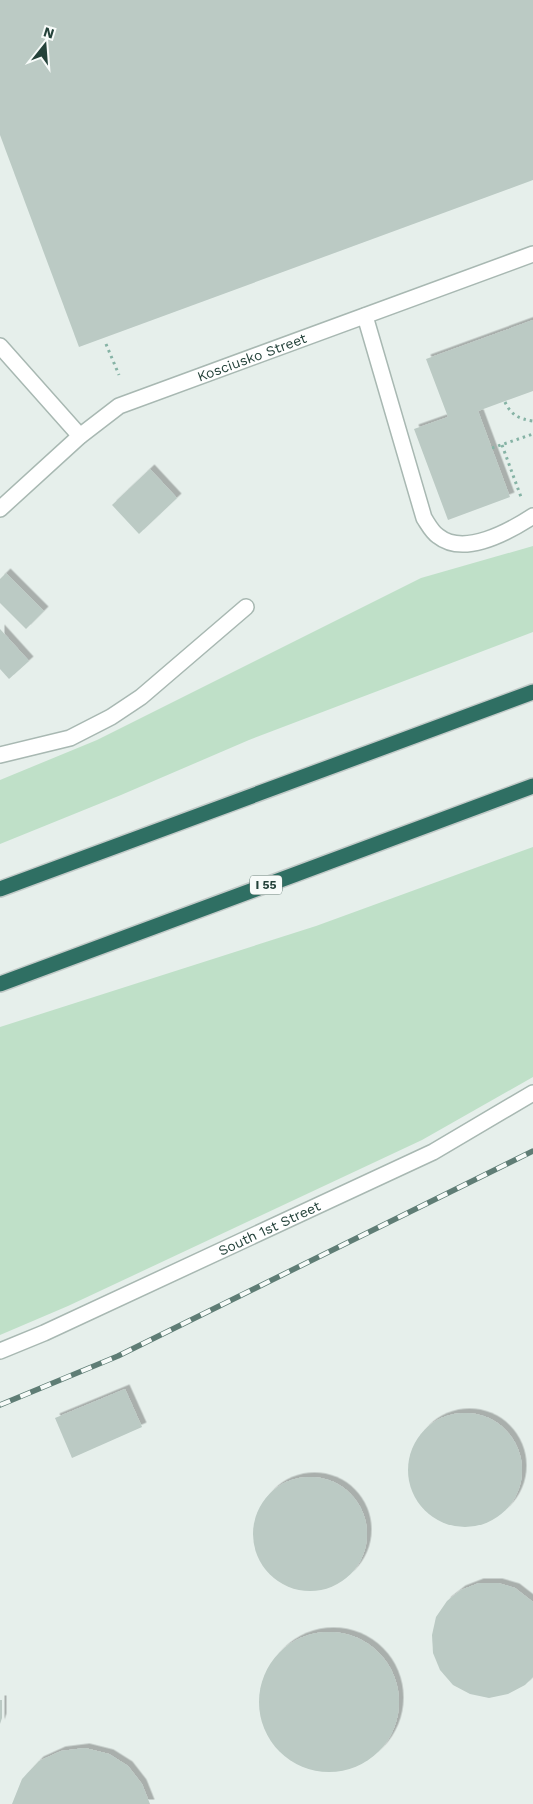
<svg xmlns="http://www.w3.org/2000/svg" width="533" height="1804" viewBox="0 0 533 1804" font-family="'Work Sans',sans-serif">
<defs>
<filter id="shadow"><feDropShadow dx="4.5" dy="-4.5" stdDeviation="0" flood-color="#0004"/></filter>
</defs>
<rect width="100%" height="100%" fill="#e6efeb"/>
<g fill="#bfe0c8">
<path d="M533,546v86l-284,108 -128,55 -121,49v-64l97,-40 324,-162z"/>
<path d="M533,847v230l-111,63 -354,166 -68,29v-308l316,-101z"/>
</g>
<g fill="#bbcac4" filter="url(#shadow)">
<path d="M0,0h533v180l-454,167 -79,-212z"/>
<path d="M533,320v71l-55,20 32,86 -62,23 -34,-91 34,-12 -22,-58z"/>
<path d="M150,469l27,29 -38,36 -27,-29z"/>
<path d="M6,573l38,38 -18,18 -26,-26v-24z"/>
<path d="M0,629l29,32 -20,18 -9,-10z"/>
<path d="M125,1389l17,38 -70,31 -17,-40z"/>
<circle cx="465" cy="1470" r="57"/>
<circle cx="310" cy="1534" r="57"/>
<path d="M479,1583h19l17,5 18,14v75l-8,8 -17,9 -19,4 -19,-4 -17,-9 -13,-15 -7,-17 -1,-18 4,-18 11,-16 14,-11z"/>
<circle cx="329" cy="1702" r="70"/>
<path d="M0,1700h2v18l-2,6z"/>
<path d="M85,1748l24,6 19,12 14,18 8,20h-138l10,-25 17,-18 22,-10z"/>
</g>
<g fill="none" stroke-linecap="round" stroke-linejoin="round">
<g stroke="#a8b8b2" stroke-width="18">
<g id="minor">
<path d="M365,316l59,202c4,6 8,14 14,18 26,21 72,-5 95,-20"/>
<path d="M0,346l80,90"/>
<path id="s1" d="M0,509l80,-73 39,-30 414,-152"/>
<path d="M0,755l70,-17 41,-21 30,-20 105,-90"/>
<path id="s2" d="M0,1351l44,-18 389,-181 100,-59"/>
</g>
</g>
<g stroke="#c2cac8" stroke-width="18">
<g id="highway">
<path d="M0,889l533,-197"/>
<path d="M0,984l533,-198"/>
</g>
</g>
<g stroke="#86b3a5" stroke-width="3" stroke-dasharray="2.5 4" stroke-linecap="butt">
<path d="M106,344l13,31"/>
<path d="M505,402c6,13 14,17 28,19"/>
<path d="M502,445l19,52"/>
<path d="M492,448l41,-14"/>
</g>
<use href="#minor" stroke="#fff" stroke-width="15"/>
<use href="#highway" stroke="#2f6f63" stroke-width="15"/>
<g stroke="#5f7d75" stroke-width="5.5">
<path id="rail" d="M0,1405l118,-49 415,-205"/>
</g>
<use href="#rail" stroke="#f7fbf9" stroke-width="4" stroke-dasharray="11" stroke-linecap="butt"/>
</g>
<g text-anchor="middle" dominant-baseline="central" stroke-width="4.5" stroke-linejoin="round" paint-order="stroke">
<rect fill="#f7fbf9" stroke="#637a73" stroke-width="1" x="250" y="875.5" width="32" height="19" rx="4"/>
<g font-size="12" font-weight="bold" fill="#24423a">
<text x="266" y="885">I 55</text>
</g>
<g font-size="14" fill="#24423a" stroke="#f7fbf9">
<text stroke="none"><textPath href="#s1" startOffset="299">Kosciusko Street</textPath></text>
<text stroke="none"><textPath href="#s2" startOffset="296">South 1st Street</textPath></text>
</g>
</g>
<g transform="translate(45 45) rotate(17)" stroke="#f7fbf9" stroke-width="4" paint-order="stroke">
<path d="M0-4L9 19L0 12L-9 19Z" fill="#24423a"/>
<text y="-8" font-size="14" font-weight="bold" text-anchor="middle" fill="#24423a">N</text>
</g>
</svg>
